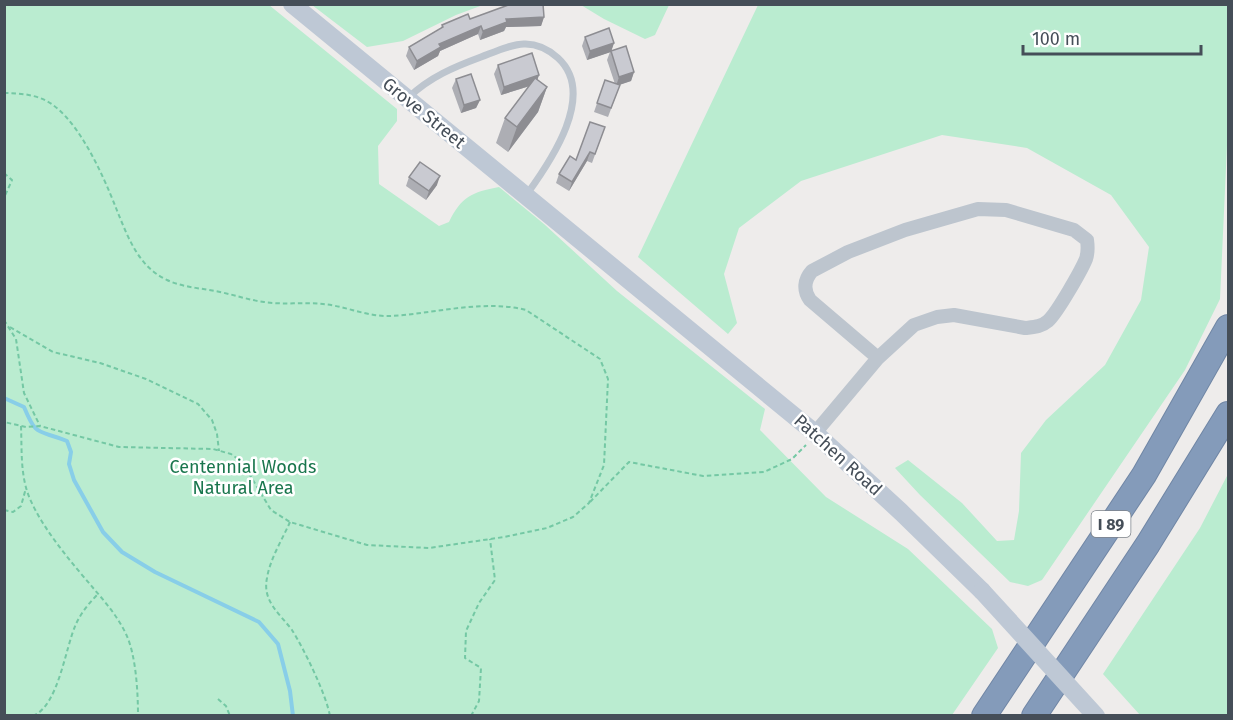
<svg xmlns="http://www.w3.org/2000/svg" width="1233" height="720" viewBox="0 0 1233 720" font-family="'Fira Sans',sans-serif">
<rect width="100%" height="100%" fill="#eeeceb"/>
<g fill="#baecd0">
<path d="M4,5h265l128,104v12l-19,25 1,38 60,42 10,-4c12,-25 23,-30 50,-35l45,37 73,67 148,118 -5,21 66,67 82,52 84,80 6,19 -46,67h-947z"/>
<path d="M312,5h171l-27,10 -53,26 -36,6z"/>
<path d="M581,5h88l-14,30 -10,4 -41,-20z"/>
<path d="M758,5h470v119l-8,175 -35,71 -143,210 -14,6 -18,-4 -90,-87 -25,-27 13,-8 54,43 35,38 17,-1 5,-29 2,-58 25,-33 59,-55 36,-65 8,-53 -38,-52 -84,-47 -85,-13 -141,46 -62,47 -15,46 13,49 -9,11 -90,-77z"/>
<path d="M1228,474v241h-88l-37,-41 97,-146z"/>
</g>
<g fill="none" stroke-linecap="round" stroke-linejoin="round">
<path stroke="#88cee8" stroke-width="4" d="M4,398l20,9c13,31 13,22 43,34l4,11 -2,12 5,16 29,52 19,20 33,20 104,50 19,22 12,47 3,25"/>
<g stroke="#7086a5" stroke-width="26">
<g id="highway">
<path d="M984,716l160,-241 84,-148"/>
<path d="M1034,716l114,-172 80,-130"/>
</g>
</g>
<g stroke="#74c8a4" stroke-width="2" stroke-dasharray="4.5 3" stroke-linecap="butt">
<path d="M4,93c12,0 25,1 36,5 35,12 63,77 76,110 11,27 22,59 51,72 15,7 32,8 48,11 17,3 33,9 49,11 19,3 40,0 59,2 22,2 45,13 67,12 42,-2 94,-17 136,-6l74,49 8,20 -4,86 -15,38 -16,14 -26,11 -43,9 -75,11 -62,-3 -77,-23 -19,-12 -29,-48 -11,-8 -18,-5 -94,-2 -79,-21 -14,1 -22,-5"/>
<path d="M4,173l8,7 -8,18"/>
<path d="M4,320l12,19 8,54 16,33"/>
<path d="M10,327l43,25 47,11 46,16 52,25 14,16 5,14 2,17"/>
<path d="M21,426c1,24 -1,50 9,73 14,32 42,64 64,90 12,14 24,28 32,45 10,21 12,58 12,82"/>
<path d="M590,502l39,-40 74,14 61,-4 28,-13 14,-14"/>
<path d="M4,510l9,2 8,-6 5,-18"/>
<path d="M290,522c-8,18 -20,37 -23,56 -5,23 13,36 25,52 12,19 34,64 38,86"/>
<path d="M218,699l8,7 4,10"/>
<path d="M33,716c26,-11 32,-68 43,-92 5,-11 13,-21 22,-30"/>
<path d="M471,716l8,-15 2,-33 -16,-10 1,-27 13,-28 16,-23 -5,-41"/>
</g>
<path stroke="#bdc5ce" stroke-width="7" d="M409,97c21,-20 45,-30 72,-40 29,-11 50,-23 77,1 39,36 -7,103 -31,136"/>
<path stroke="#bdc5ce" stroke-width="14" d="M815,433l63,-75 36,-33 23,-8 17,-2 71,13c9,-1 16,-1 23,-7 9,-8 33,-50 38,-62 2,-6 2,-12 1,-19l-13,-10 -68,-20 -28,-1 -73,21 -57,22 -36,19c-8,9 -9,19 -2,29l68,58"/>
<path stroke="#bec8d5" stroke-width="18" d="M292,4l523,429 86,79 81,79"/>
<use href="#highway" stroke="#849bba" stroke-width="24"/>
<path stroke="#bec8d5" stroke-width="18" d="M982,591l114,125"/>
</g>
<g fill="#adaeb4">
<path d="M544,17l-3,9 -35,1 -2,4 -24,9 -2,-6 -38,17 -2,5 -24,14 -8,-14 3,-9 32,-19 1,-3 28,-6z"/>
<path d="M585,37l29,6 -3,8 23,21 -3,9 -12,4h1l-12,32 -14,-5 11,-32 10,4 -8,-24 3,-8 -23,8 -5,-14z"/>
<path d="M498,65l41,10 -2,5 10,7 -9,25 -30,40 -12,-9 9,-25 25,-32 -29,9 -7,-21z"/>
<path d="M456,79l24,21 -4,8 -15,5 -9,-25z"/>
<path d="M605,127l-13,36 -5,-2 -18,30 -13,-8 3,-9 17,-14z"/>
<path d="M409,177l28,8 -11,15 -20,-14z"/>
</g>
<g fill="#8d8d92">
<path d="M544,17l-3,9 -35,1 -2,4 -24,9 3,-9 23,-12z"/>
<path d="M481,26l-3,8 -38,17 -2,5 -24,14 3,-9 22,-17z"/>
<path d="M614,43l-3,9 -24,8 3,-9z"/>
<path d="M634,72l-3,9 -15,5 3,-9z"/>
<path d="M539,75l-3,9 -35,11 3,-8z"/>
<path d="M547,87l-9,25 -30,40 9,-25z"/>
<path d="M480,100l-4,8 -15,5 3,-8z"/>
<path d="M590,152l-3,9 -18,30 3,-9z"/>
<path d="M440,176l-3,9 -11,15 3,-9z"/>
</g>
<g fill="#c9cad1" stroke="#8d8d92" stroke-width="1.5">
<path d="M511,4h32l1,13 -38,2 1,3 -24,9 -2,-5 -42,18 2,3 -24,14 -8,-14 34,-20 -1,-2 26,-11 2,5z"/>
<path d="M609,28l5,15 -24,8 -5,-14z"/>
<path d="M626,46l8,26 -15,5 -8,-26z"/>
<path d="M532,53l7,22 -35,12 -6,-22z"/>
<path d="M471,74l9,26 -16,5 -8,-26z"/>
<path d="M535,78l12,9 -30,40 -12,-9z"/>
<path d="M605,80l15,5 -9,23 -14,-5z"/>
<path d="M590,122l15,5 -10,27 -5,-2 -18,30 -13,-8 11,-18 6,4z"/>
<path d="M420,162l20,14 -11,15 -20,-14z"/>
</g>
<g text-anchor="middle" dominant-baseline="central" stroke-width="5" stroke-linejoin="round" paint-order="stroke">
<rect fill="#fff" stroke="#7d838a" stroke-width="1.5" x="1091.5" y="511" width="39" height="26" rx="4.5"/>
<g font-size="16" font-weight="bold" fill="#454e58">
<text x="1111" y="524">I 89</text>
</g>
<g font-size="18" fill="#454e58" stroke="#fff">
<text transform="translate(424 113) rotate(39)">Grove Street</text>
<text transform="translate(838 455) rotate(42)">Patchen Road</text>
</g>
<g font-size="18" fill="#19764d" stroke="#fff">
<text x="243" y="467">Centennial Woods<tspan x="243" dy="21">Natural Area</tspan></text>
</g>
</g>
<rect width="1233" height="720" fill="none" stroke="#454e58" stroke-width="12"/>
<path d="M1023 45v9h178v-9" fill="none" stroke="#454e58" stroke-width="3"/>
<text x="1032" y="45" font-size="18" fill="#454e58" stroke="#ffffff" stroke-width="4.5" paint-order="stroke">100 m</text>
</svg>
